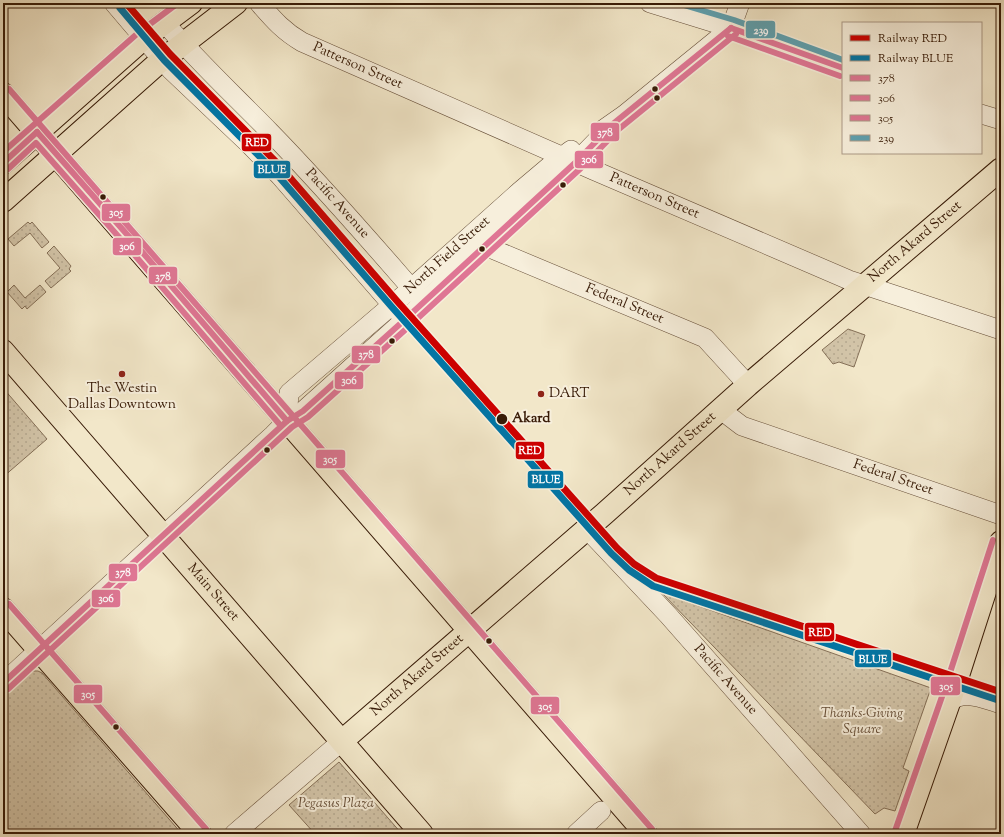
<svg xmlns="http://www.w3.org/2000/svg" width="1004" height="837" viewBox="0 0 1004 837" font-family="'Sorts Mill Goudy',serif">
<defs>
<pattern id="grass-dots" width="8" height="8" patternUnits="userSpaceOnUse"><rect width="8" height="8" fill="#d2c4a8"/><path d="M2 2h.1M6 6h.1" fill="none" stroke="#b5a88f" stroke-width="1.8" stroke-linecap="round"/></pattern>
</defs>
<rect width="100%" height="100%" fill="#f2e7c9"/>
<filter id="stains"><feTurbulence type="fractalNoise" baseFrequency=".005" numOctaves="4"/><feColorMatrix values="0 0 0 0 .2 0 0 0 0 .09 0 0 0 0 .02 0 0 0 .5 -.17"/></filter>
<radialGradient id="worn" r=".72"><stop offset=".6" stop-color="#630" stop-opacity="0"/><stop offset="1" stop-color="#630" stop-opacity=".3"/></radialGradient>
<g fill="url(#grass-dots)" stroke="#857058">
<path d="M28,222l2,2 2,-2 17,20 -7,6 -12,-15 -16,13 -6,-7z"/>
<path d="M54,246l17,20 -2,3 2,2 -20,17 -6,-7 15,-13 -13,-15z"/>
<path d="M14,285l11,13 15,-13 6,7 -19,17 -2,-3 -3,3 -15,-17z"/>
<path d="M848,329l17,6 -11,32 -15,-5 -6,2 -11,-14z"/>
<path d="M3,388l44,51 -44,38z"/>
<path d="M662,593l269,95 -28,80 6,3 -14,40 -11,-3 -9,6z"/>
<path d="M31,671h7l4,2 140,161h-179v-139l24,-22z"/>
<path d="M339,762l63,72h-87l-26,-29z"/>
</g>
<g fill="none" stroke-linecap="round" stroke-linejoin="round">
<g stroke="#664e38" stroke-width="20">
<g id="minor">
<path d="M114,3l57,67 77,73 32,33 120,138"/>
<path id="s1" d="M259,3c14,16 24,28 43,39l291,128 256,110 152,50"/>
<path d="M650,3l81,25 112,40"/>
<path id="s2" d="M164,22c33,39 70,73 106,110 52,53 100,109 149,165"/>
<path d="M981,114l20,6"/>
<path d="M604,129l20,-14 107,-87 9,-25"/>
<path id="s3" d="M485,246l220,92 43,47"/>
<path id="s4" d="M721,410l21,16 259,89"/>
<path id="s5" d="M287,421l2,-28 116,-99 114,-102 32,-27 20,-15"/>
<path id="s6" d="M586,528l82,87 193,219"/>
<path d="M3,683l270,-248 14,-14 16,-10 97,-87 176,-162 38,-39"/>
<path d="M949,702c17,-13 34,-3 52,2"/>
<path d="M234,834l108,-93"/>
<path d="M576,834l25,-23"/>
</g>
</g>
<g stroke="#381b07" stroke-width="24">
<g id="major">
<path d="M3,94l643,740"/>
<path d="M3,163l140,-124 48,-36"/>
<path d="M3,201l154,-137 79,-61"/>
<path id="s7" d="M3,351l419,483"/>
<path d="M3,609l197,225"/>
<path id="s8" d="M342,741l262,-227 144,-129 253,-216"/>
<path d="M903,834l50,-143 48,-149"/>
</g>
</g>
<use href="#minor" stroke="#f7efdc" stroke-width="19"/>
<use href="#major" stroke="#f2e7c9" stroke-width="22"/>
<g stroke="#f7efdc" stroke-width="9">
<g id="bus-1">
<path d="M731,28l112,40"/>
<path d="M37,132l101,115 149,174"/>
<path d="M3,163l34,-31"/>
<path d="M3,683l284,-262 16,-10 97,-87 176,-162 38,-39 117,-95"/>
</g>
</g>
<g stroke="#f7efdc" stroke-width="9">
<g id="bus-2">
<path d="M728,36l112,40"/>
<path d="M8,169l28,-26 96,109 149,174"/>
<path d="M8,689l284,-262 16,-10 97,-87 176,-162 38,-39 117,-95"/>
</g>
</g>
<g stroke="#f7efdc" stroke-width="9">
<g id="bus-3">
<path d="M9,89l643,740"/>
<path d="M3,152l135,-119 40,-30"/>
<path d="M9,604l197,225"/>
<path d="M895,831l50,-143 48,-148"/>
</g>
</g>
<g stroke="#f7efdc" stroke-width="9">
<path id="bus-4" d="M677,3l57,17 109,40"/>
</g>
<use href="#bus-1" stroke="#df7694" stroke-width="6"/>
<use href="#bus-2" stroke="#df7694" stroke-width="6"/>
<use href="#bus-3" stroke="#df7694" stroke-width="6"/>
<use href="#bus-4" stroke="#5ea0af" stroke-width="6"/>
<g stroke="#f7efdc" stroke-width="10">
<path id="rail-1" d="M126,3l44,51 109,111 118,136 220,247 17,16 22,14 345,114"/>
</g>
<g stroke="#f7efdc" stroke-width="10">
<path id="rail-2" d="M120,8l44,52 109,110 118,136 220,247 18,17 24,16 345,114"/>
</g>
<use href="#rail-1" stroke="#c00" stroke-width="7"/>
<use href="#rail-2" stroke="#0275a4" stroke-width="7"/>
</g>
<g fill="#381b07" stroke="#f7efdc" stroke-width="1.5">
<circle cx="655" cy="89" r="3.5"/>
<circle cx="657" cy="98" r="3.5"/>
<circle cx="563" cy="185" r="3.5"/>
<circle cx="103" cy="197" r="3.5"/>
<circle cx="482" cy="249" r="3.5"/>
<circle cx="392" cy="341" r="3.5"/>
<circle cx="502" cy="419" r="6"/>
<circle cx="267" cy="450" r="3.5"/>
<circle cx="489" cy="641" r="3.5"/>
<circle cx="116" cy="727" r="3.5"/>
</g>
<g fill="#8f2418" stroke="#f7efdc" stroke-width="1.5">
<circle cx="122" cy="374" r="4"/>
<circle cx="541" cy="394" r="4"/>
</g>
<g text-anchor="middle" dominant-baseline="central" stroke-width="4" stroke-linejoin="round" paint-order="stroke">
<g font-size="14" fill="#381b07" stroke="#f7efdc">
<text stroke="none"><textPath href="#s1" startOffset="119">Patterson Street</textPath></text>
<text stroke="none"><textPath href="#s1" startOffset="443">Patterson Street</textPath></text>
<text stroke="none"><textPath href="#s2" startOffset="251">Pacific Avenue</textPath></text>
<text stroke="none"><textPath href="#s8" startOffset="760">North Akard Street</textPath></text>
<text stroke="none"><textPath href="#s5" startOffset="238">North Field Street</textPath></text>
<text stroke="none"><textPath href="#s3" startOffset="151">Federal Street</textPath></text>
<text stroke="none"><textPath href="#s8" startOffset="436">North Akard Street</textPath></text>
<text stroke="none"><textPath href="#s4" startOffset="186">Federal Street</textPath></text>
<text stroke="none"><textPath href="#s7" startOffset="320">Main Street</textPath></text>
<text stroke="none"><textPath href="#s8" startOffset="100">North Akard Street</textPath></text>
<text stroke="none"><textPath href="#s6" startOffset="206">Pacific Avenue</textPath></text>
</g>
<g font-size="14" fill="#381b07" stroke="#f7efdc">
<text x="122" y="389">The Westin<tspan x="122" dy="16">Dallas Downtown</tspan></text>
<text x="549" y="394" text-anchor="start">DART</text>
</g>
<g font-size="14" font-weight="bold" fill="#381b07" stroke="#f7efdc" text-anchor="start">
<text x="512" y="419">Akard</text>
</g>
<g font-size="14" font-style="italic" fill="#664e37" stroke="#f7efdc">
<text x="862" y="714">Thanks-Giving<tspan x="862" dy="16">Square</tspan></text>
<text x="336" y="804">Pegasus Plaza</text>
</g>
</g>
<g stroke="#f7efdc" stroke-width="1.5">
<rect x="745" y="20" width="31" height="19" rx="4" fill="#5ea0af"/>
<rect x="590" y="122" width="30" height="20" rx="4" fill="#df7694"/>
<rect x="241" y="133" width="31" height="19" rx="4" fill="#c00"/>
<rect x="574" y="150" width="30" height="19" rx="4" fill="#df7694"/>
<rect x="253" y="160" width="38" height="19" rx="4" fill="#0275a4"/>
<rect x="101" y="203" width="30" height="19" rx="4" fill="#df7694"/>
<rect x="112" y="237" width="30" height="19" rx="4" fill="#df7694"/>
<rect x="148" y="266" width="30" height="19" rx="4" fill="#df7694"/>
<rect x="351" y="345" width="30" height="19" rx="4" fill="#df7694"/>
<rect x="334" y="371" width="30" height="19" rx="4" fill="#df7694"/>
<rect x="515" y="441" width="30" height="19" rx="4" fill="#c00"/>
<rect x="315" y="449" width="31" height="20" rx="4" fill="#df7694"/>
<rect x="527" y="470" width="37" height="19" rx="4" fill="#0275a4"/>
<rect x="108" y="563" width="30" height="19" rx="4" fill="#df7694"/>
<rect x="91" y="589" width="30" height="19" rx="4" fill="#df7694"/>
<rect x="804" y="622" width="31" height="20" rx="4" fill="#c00"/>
<rect x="854" y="649" width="38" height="19" rx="4" fill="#0275a4"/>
<rect x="930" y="676" width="31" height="20" rx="4" fill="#df7694"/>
<rect x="73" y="684" width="30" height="20" rx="4" fill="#df7694"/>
<rect x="530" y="696" width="30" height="19" rx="4" fill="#df7694"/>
</g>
<g font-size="11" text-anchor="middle" font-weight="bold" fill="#fff">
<text x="761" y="34">239</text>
<text x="605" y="136">378</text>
<text x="257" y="146">RED</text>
<text x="589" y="163">306</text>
<text x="272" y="173">BLUE</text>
<text x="116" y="216">305</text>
<text x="127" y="250">306</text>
<text x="163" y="280">378</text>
<text x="366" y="358">378</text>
<text x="349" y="384">306</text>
<text x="530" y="454">RED</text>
<text x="330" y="463">305</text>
<text x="546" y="483">BLUE</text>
<text x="123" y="576">378</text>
<text x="106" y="602">306</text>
<text x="820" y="636">RED</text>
<text x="873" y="663">BLUE</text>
<text x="946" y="690">305</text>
<text x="88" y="698">305</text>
<text x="545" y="710">305</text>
</g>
<rect width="1004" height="837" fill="none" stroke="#f2e7c9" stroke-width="16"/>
<rect x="4" y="4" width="996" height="829" fill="none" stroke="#381b07" stroke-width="2"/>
<rect x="8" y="8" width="988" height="821" fill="none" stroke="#381b07"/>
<rect x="842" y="22" width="140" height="132" fill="#f7efdc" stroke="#ab9a87"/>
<rect x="850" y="35" width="20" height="6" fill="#cc0000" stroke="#ab9a87"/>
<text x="878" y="42" font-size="12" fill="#381b07">Railway RED</text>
<rect x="850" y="55" width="20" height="6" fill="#0275a4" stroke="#ab9a87"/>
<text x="878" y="62" font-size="12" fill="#381b07">Railway BLUE</text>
<rect x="850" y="75" width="20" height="6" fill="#df7694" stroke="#ab9a87"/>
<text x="878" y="82" font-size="12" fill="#381b07">378</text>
<rect x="850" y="95" width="20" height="6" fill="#df7694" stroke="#ab9a87"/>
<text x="878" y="102" font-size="12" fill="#381b07">306</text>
<rect x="850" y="115" width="20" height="6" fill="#df7694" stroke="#ab9a87"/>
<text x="878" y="122" font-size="12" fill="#381b07">305</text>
<rect x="850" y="135" width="20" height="6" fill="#5ea0af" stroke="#ab9a87"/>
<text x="878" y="142" font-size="12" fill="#381b07">239</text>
<rect width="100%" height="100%" filter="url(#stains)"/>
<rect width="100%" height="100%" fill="url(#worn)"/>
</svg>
